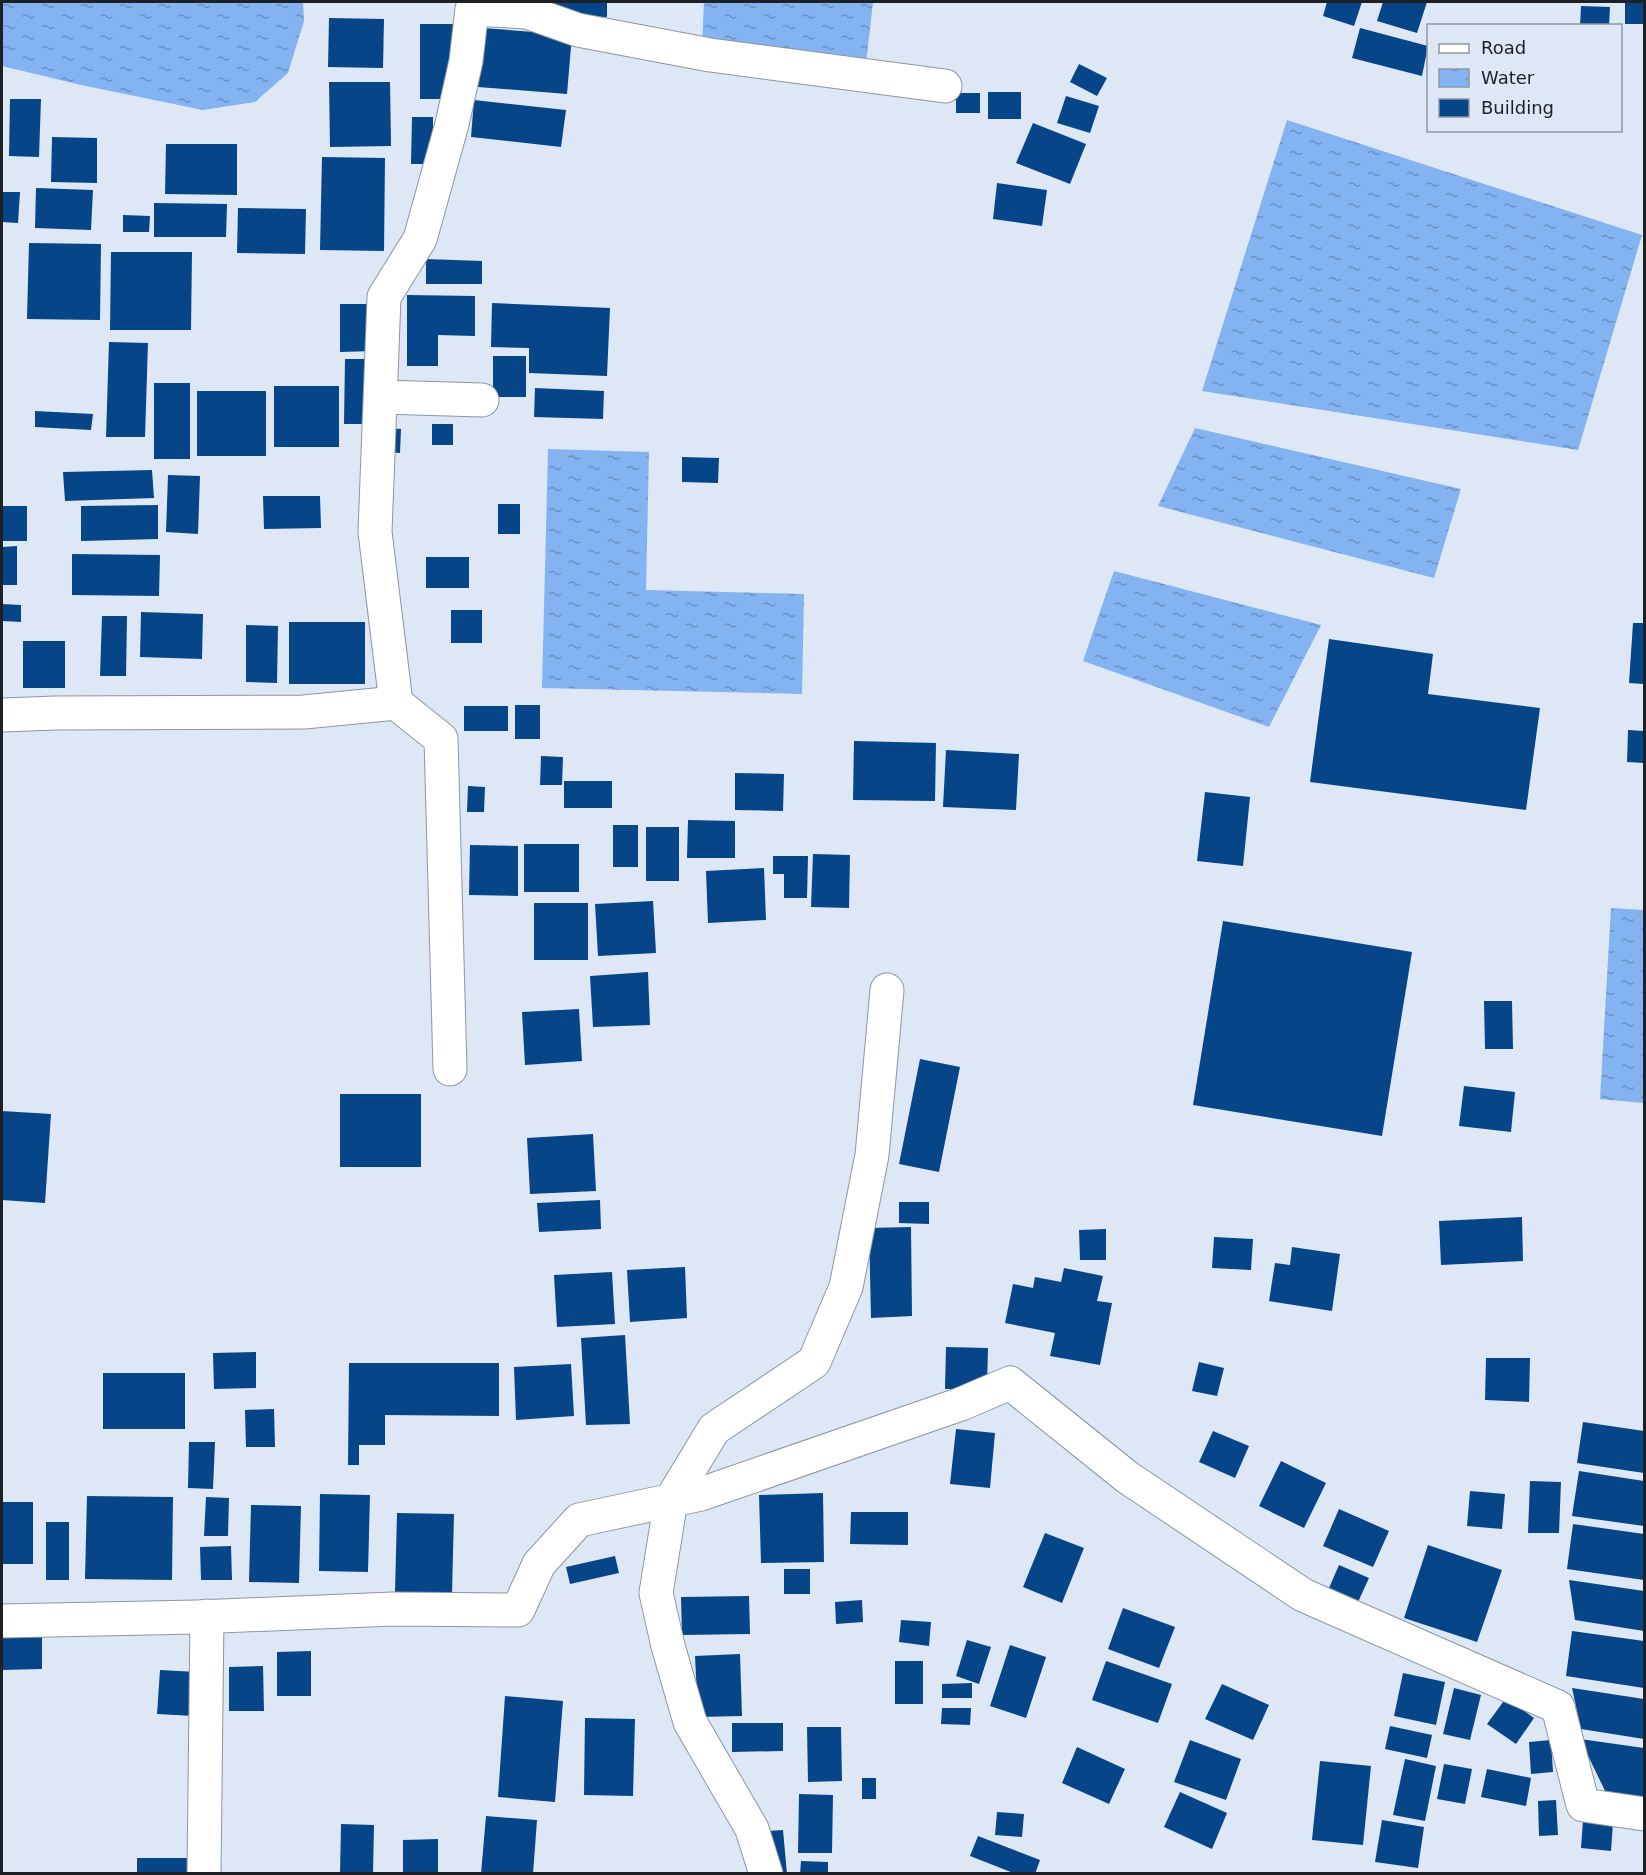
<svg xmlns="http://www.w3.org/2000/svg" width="1646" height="1875" viewBox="0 0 1646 1875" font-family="'DejaVu Sans',sans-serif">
<defs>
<pattern id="water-ripples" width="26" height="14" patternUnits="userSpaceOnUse" patternTransform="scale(1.5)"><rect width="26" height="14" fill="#84b3f1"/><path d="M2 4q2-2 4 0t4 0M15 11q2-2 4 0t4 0" fill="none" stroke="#6b91c3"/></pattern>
</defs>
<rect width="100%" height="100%" fill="#dde7f6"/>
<g fill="url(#water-ripples)">
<path d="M2,2h301l1,19 -16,52 -33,29 -52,8 -122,-25 -79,-19z"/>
<path d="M704,2h169l-7,62 -164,-19z"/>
<path d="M1287,120l355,115 -64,215 -376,-59z"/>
<path d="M1195,428l266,61 -27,89 -276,-72z"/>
<path d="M548,449l101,3 -3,138 158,4 -2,100 -260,-6z"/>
<path d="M1114,571l207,54 -52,102 -186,-66z"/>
<path d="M1611,908l33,2v193l-44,-4z"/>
</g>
<g fill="#074589">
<path d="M554,2h53v15l-54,-1z"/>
<path d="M1327,2h35l-8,24 -31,-10z"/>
<path d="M1383,2h44l-10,31 -40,-12z"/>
<rect x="1625" y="2" width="19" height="22"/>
<path d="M1581,6l29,1 -1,19h-29z"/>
<path d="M329,18l55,1 -1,49 -55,-1z"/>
<rect x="420" y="24" width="33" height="75"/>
<path d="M483,28l89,7 -5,59 -89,-7z"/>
<path d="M1360,28l68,18 -6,30 -70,-18z"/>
<path d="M1079,64l28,14 -10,18 -27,-14z"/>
<path d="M329,82h61l1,64 -61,1z"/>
<rect x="988" y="92" width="33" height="27"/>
<rect x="956" y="93" width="24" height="20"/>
<path d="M1066,96l33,10 -9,27 -33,-10z"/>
<path d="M10,99h31l-2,58 -30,-1z"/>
<path d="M474,100l92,10 -5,37 -90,-10z"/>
<path d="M412,117h21v47h-22z"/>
<path d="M1033,123l53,21 -16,40 -54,-21z"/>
<path d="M52,137l45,1v45l-46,-1z"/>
<path d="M166,144h71v51l-72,-1z"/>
<path d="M322,157l63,1 -1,93 -64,-1z"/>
<path d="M997,183l50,7 -5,36 -49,-7z"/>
<path d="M36,188l57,2 -2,40 -56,-2z"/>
<path d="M2,192h18l-2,31 -16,-1z"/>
<path d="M154,203l73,1 -1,33h-72z"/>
<path d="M238,208l68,1 -1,45 -68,-1z"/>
<path d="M123,215l27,1 -1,16h-26z"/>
<path d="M29,243l72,1 -1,76 -73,-1z"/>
<path d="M111,252h81l-1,78h-81z"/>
<path d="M426,259l56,2v23h-56z"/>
<path d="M407,295l68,1v40l-37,-1v31h-31z"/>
<path d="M492,303l118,5 -3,68 -78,-3v-25l-38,-1z"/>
<path d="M340,304h34l1,47 -35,1z"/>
<path d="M109,342l39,1 -3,94h-39z"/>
<rect x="493" y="356" width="33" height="41"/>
<path d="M345,359h27v65h-28z"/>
<rect x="154" y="383" width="36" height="76"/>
<rect x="274" y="386" width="65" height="61"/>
<path d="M535,388l69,3 -1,28 -69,-2z"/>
<rect x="197" y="391" width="69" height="65"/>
<path d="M35,411l58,3 -2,16 -56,-3z"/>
<rect x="432" y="424" width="21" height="21"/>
<path d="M385,428l16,1 -1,24 -16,-1z"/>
<path d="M682,457l37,1 -1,25 -36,-1z"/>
<path d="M152,470l2,28 -89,3 -2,-29z"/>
<path d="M168,475l32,1 -2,58 -32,-2z"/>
<path d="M263,496h57l1,32 -57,1z"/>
<rect x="498" y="504" width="22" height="30"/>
<path d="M158,505v34l-77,2v-35z"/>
<rect x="2" y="506" width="25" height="35"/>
<path d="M17,546v39h-15v-38z"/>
<path d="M72,554l88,1 -1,41 -87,-1z"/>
<rect x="426" y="557" width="43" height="31"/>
<path d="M2,604l19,1v17l-19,-1z"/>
<rect x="451" y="610" width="31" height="33"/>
<path d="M141,612l62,2 -1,45 -62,-2z"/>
<path d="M102,616h25l-1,60h-26z"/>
<rect x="289" y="622" width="76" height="62"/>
<path d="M1633,623h11v61l-15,-1z"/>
<path d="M246,625l32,1 -1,57 -31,-1z"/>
<path d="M1329,639l104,15 -5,40 112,14 -14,102 -216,-28z"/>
<rect x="23" y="641" width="42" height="47"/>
<rect x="515" y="705" width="25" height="34"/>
<rect x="464" y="706" width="44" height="25"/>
<path d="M1628,730l16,1v32l-17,-1z"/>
<path d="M854,741l82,2 -1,58 -82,-1z"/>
<path d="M946,750l73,4 -3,56 -73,-3z"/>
<path d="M541,756l22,1 -1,28h-22z"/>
<path d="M735,773l49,1 -1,37 -48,-1z"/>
<rect x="564" y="781" width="48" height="27"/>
<path d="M468,786l17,1 -1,25h-17z"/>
<path d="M1205,792l45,5 -7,69 -46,-5z"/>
<path d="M688,820l47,1v37h-48z"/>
<rect x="613" y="825" width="25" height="42"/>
<rect x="646" y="827" width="33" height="54"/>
<rect x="524" y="844" width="55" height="48"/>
<path d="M470,845l48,1v50l-49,-1z"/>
<path d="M813,854l37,1 -1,53 -38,-1z"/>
<path d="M773,856h35l-1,42h-23v-24h-11z"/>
<path d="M764,868l2,52 -58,3 -2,-52z"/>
<path d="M653,901l3,52 -58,3 -3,-52z"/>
<rect x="534" y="903" width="54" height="57"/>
<path d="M1223,921l189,31 -30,184 -189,-31z"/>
<path d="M648,972l2,53 -57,2 -3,-51z"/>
<path d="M1484,1001h28l1,48h-28z"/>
<path d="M579,1009l3,52 -57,4 -3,-53z"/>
<path d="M920,1059l40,8 -21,105 -40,-8z"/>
<path d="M1464,1086l51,6 -4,40 -52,-6z"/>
<rect x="340" y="1094" width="81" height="73"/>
<path d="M2,1111l49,3 -6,89 -43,-3z"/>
<path d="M593,1134l3,57 -66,3 -3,-56z"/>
<path d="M600,1200l1,29 -62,3 -2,-29z"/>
<path d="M899,1202h30v22l-30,-1z"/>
<path d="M1522,1217l1,44 -82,4 -2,-44z"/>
<path d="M911,1227l1,89 -41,2 -2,-90z"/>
<path d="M1106,1229v31h-26l-1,-30z"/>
<path d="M1214,1237l39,2 -2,31 -39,-2z"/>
<path d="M1292,1247l48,7 -8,57 -63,-10 6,-38 15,2z"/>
<path d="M685,1267l2,51 -57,4 -3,-52z"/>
<path d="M1064,1268l39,8 -6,25 15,2 -12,62 -50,-9 5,-23 -50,-10 8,-39 20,4 2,-11 26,5z"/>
<path d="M612,1272l3,52 -58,3 -3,-52z"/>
<path d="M625,1335l5,89 -44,1 -5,-87z"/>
<path d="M946,1347l42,1 -1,41h-42z"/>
<path d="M256,1352v36l-42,1 -1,-36z"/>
<path d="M1486,1358h44l-1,44 -44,-2z"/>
<path d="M1199,1362l25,6 -7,28 -25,-5z"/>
<path d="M349,1363h150v53l-114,-1v30h-26v20h-11z"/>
<path d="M571,1364l3,52 -58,4 -2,-53z"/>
<rect x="103" y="1373" width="82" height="56"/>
<path d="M274,1409l1,38h-29l-1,-37z"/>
<path d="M1583,1422l61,9v42l-67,-10z"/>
<path d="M956,1429l39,4 -5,55 -40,-4z"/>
<path d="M1213,1431l36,15 -14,32 -36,-16z"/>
<path d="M189,1442h26l-2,47 -25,-1z"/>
<path d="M1281,1461l45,22 -22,45 -45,-22z"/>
<path d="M1579,1471l65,10v45l-72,-10z"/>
<path d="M1530,1481l31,1 -2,51h-31z"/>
<path d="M1470,1491l35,3 -3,35 -35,-3z"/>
<path d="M823,1493l1,69 -63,1 -2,-68z"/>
<path d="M320,1494l50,1 -2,77 -49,-1z"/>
<path d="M87,1496l86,1 -1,83 -87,-1z"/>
<path d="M206,1497l23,1 -1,38h-24z"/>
<rect x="2" y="1502" width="31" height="62"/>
<path d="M251,1505l50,1 -2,77 -50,-1z"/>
<path d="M1339,1509l50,22 -16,36 -50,-21z"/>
<path d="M851,1512h57v33l-58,-1z"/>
<path d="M397,1513l57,1 -2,80 -57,-1z"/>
<rect x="46" y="1522" width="23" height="58"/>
<path d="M1573,1524l71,10v46l-77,-11z"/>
<path d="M1045,1533l39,15 -22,55 -39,-16z"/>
<path d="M1428,1545l74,25 -25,72 -73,-24z"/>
<path d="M231,1546l1,34h-31l-1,-33z"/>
<path d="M615,1556l4,17 -49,11 -4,-17z"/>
<path d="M1339,1565l30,13 -11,24 -29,-14z"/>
<rect x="784" y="1569" width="26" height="25"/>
<path d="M1569,1580l75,11v40l-69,-11z"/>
<path d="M749,1596l1,38 -68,1 -1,-38z"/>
<path d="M862,1600l1,22 -27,2 -1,-22z"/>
<path d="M1123,1608l52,19 -16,41 -51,-19z"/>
<path d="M901,1620l30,2 -2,24 -30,-4z"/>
<path d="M1572,1631l72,10v47l-78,-12z"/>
<path d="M2,1633h40v36l-40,1z"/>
<path d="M967,1640l24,7 -12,37 -23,-8z"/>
<path d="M1010,1645l36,12 -20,61 -36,-12z"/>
<path d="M311,1651v45h-34v-44z"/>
<path d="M740,1654l2,62 -44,1 -3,-61z"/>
<rect x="895" y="1661" width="28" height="43"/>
<path d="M1106,1661l66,23 -14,39 -66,-23z"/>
<path d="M263,1666l1,45h-35v-44z"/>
<path d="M160,1670l55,3 -3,44 -55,-3z"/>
<path d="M1403,1673l42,9 -9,43 -42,-9z"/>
<path d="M972,1683v15h-30v-14z"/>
<path d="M1222,1684l47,21 -16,35 -48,-21z"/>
<path d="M1454,1688l27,7 -11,45 -27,-6z"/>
<path d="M1572,1688l72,11v40l-63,-10z"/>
<path d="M505,1696l58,5 -8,101 -57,-5z"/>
<path d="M1506,1698l28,20 -18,26 -29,-20z"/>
<path d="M942,1708h29l-1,17 -29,-1z"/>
<path d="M585,1718l50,1 -2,77 -49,-1z"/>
<path d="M732,1723h51v28l-51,1z"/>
<path d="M1390,1726l42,9 -5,23 -42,-9z"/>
<path d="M807,1727h34l1,54 -34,1z"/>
<path d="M1580,1739l64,9v54l-36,-5z"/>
<path d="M1190,1740l51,19 -15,41 -52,-18z"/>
<path d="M1551,1740l2,32 -22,2 -2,-32z"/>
<path d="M1077,1747l48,22 -16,35 -47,-21z"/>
<path d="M1405,1759l31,7 -11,55 -32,-6z"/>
<path d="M1320,1761l51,5 -8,79 -51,-5z"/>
<path d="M1444,1764l28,5 -7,35 -28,-5z"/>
<path d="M1487,1769l44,9 -5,28 -45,-9z"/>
<rect x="862" y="1778" width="14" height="21"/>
<path d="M1180,1792l47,21 -15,36 -48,-22z"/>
<path d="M799,1794l34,1 -1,58h-34z"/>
<path d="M1556,1800l2,35 -19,1 -1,-35z"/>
<path d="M997,1812l27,2 -2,23 -27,-2z"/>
<path d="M486,1816l51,4 -4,54h-52z"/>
<path d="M1382,1820l42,7 -6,41 -43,-6z"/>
<path d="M1583,1820l30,3 -2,28 -30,-3z"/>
<path d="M341,1824l33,1 -1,49h-33z"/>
<path d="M783,1830l4,44h-16l-4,-43z"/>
<path d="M978,1836l62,24 -5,14h-19l-46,-18z"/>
<path d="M438,1839v35h-35v-34z"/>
<rect x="137" y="1858" width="56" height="16"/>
<path d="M801,1861l27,1v12h-28z"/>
</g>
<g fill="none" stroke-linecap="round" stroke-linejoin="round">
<g stroke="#8c96a3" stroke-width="35">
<g id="minor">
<path d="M527,12l51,18 132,25 235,31"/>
<path d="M381,397l101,3"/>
<path d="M396,703l45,36 9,330"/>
<path d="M2,715l54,-2 248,-1 92,-9 -21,-171 9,-235 36,-58 32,-115 14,-63 6,-52 55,3 2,-10"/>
<path d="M2,1621l195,-4 196,-8 125,1 21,-46 40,-44 122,-26 260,-90 49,-21 117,94 176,118 255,112 25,98 61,9"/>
<path d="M204,1874l3,-258"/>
<path d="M766,1874l-14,-45 -62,-107 -22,-76 -12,-53 15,-93 43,-71 100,-67 32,-75 26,-132 15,-165"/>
</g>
</g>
<use href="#minor" stroke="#fff" stroke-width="33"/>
</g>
<rect width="1646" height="1875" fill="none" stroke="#1d2126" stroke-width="6"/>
<rect x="1427" y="24" width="195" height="108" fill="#dde7f6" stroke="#9098a3" stroke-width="1.5"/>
<rect x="1439" y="44" width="30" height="9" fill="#ffffff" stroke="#9098a3" stroke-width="1.5"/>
<text x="1481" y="54" font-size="18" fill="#1d2126">Road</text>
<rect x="1439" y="69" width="30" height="18" fill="url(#water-ripples)" stroke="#9098a3" stroke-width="1.5"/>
<text x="1481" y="84" font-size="18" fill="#1d2126">Water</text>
<rect x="1439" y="99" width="30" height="18" fill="#074589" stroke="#9098a3" stroke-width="1.5"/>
<text x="1481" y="114" font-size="18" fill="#1d2126">Building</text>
</svg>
